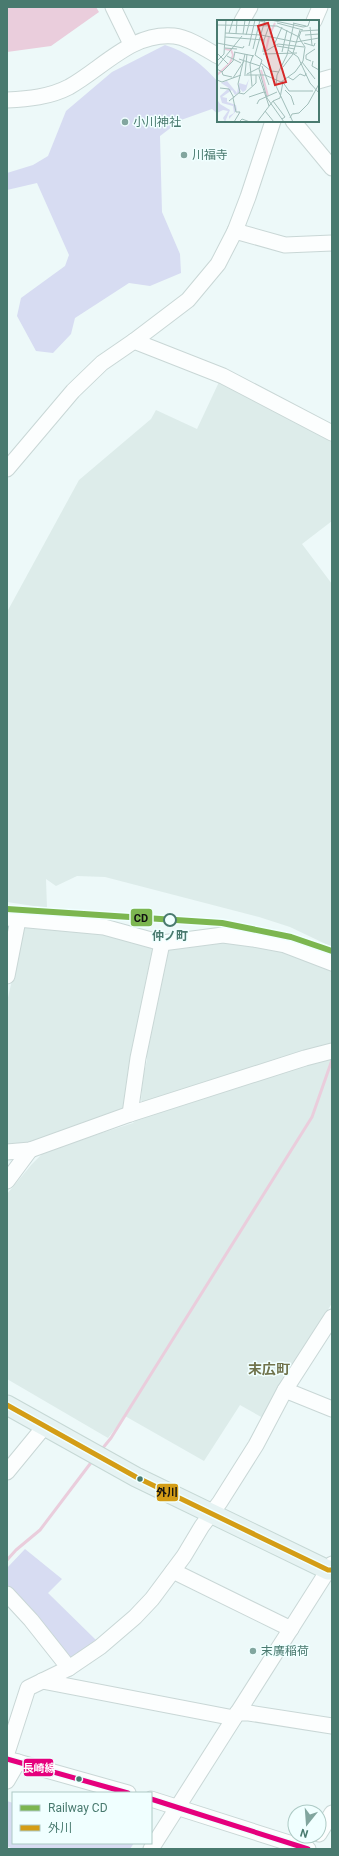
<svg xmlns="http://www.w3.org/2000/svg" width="339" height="1856" viewBox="0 0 339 1856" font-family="Roboto,'Noto Sans JP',sans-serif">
<rect width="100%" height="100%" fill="#edf9f9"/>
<g fill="#ddecea">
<path d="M219,382l113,59v80l-30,23 30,40v363l-42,-20 -31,-10 -154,-40 -28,-1 -21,10 -10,-7 1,29 -40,-6v-290l72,-132 72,-61 5,-9 41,19z"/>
<path d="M28,924l44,2 82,19 -30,163 -8,8 -84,25 -25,5v-144l17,-75z"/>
<path d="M218,940l58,9 56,20v77l-189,57 -2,-3 2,-23 4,-17 -1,-19 20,-92z"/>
<path d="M332,1056v247l-69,115 -23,-13 -36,56 -79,-45 -17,22 -101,-59v-185l25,-30 10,-10 7,-4 84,-27 4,-4z"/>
</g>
<g fill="#d7dcf2">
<path d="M165,45c21,6 39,21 53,37v32l-6,-5 -31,11 -21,16 2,76 18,42 1,19 -31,13 -21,-3 -54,35 -4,16 -18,19 -17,-2 -19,-35 4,-18 44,-32 4,-11 -32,-72 -30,7v-17l26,-8 15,-9 18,-45 46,-39z"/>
<path d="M25,1549l37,30 -14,14 49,48 -27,21 -63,-74v-20z"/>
<path d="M7,1801l6,2v40h121l-4,6h-117l-6,-3z"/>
</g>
<path fill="#eacddc" d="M7,7h89l3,5 -48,34 -44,6z"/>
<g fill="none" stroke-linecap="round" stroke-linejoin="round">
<g stroke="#eacddc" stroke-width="3">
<path d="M102,1449l9,-11 201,-321 20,-57"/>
<path d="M7,1560l9,-10 24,-20 53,-70"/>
</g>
<g stroke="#c9d7d6" stroke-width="17">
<g id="minor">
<path d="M113,7l18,37"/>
<path d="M242,21l8,-14"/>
<path d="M314,21l6,-14"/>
<path d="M318,81l14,-4"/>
<path d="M7,100c21,-1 43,-3 62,-13 34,-19 63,-55 105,-51 13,1 32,13 44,20"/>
<path d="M293,121l39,47"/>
<path d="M235,231l50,14 47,-2"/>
<path d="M134,341l89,35 109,57"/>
<path d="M7,469l66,-78 29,-28 32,-22 54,-41 30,-36 17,-33 13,-34 25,-76"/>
<path d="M7,918l97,9 58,16 61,-8 30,4 32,6 47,18"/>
<path d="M7,976l11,-56"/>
<path d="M130,1114l8,-56 24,-115"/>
<path d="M7,1152l23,-2 100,-36 175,-56 27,-7"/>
<path d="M7,1181l23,-31"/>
<path d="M285,1390l47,-73"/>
<path d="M7,1472l37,-45"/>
<path d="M173,1571l118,58"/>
<path d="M7,1594l24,26 38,48"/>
<path d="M42,1681l192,37"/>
<path d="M237,1713h12l83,13"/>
<path d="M7,1753l21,-65 41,-20 31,-21 35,-30 17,-18 32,-43 18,-30 18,-24 36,-57 29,-55 47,19"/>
<path d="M7,1759l121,34"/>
<path d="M7,1781l11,-19"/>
<path d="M151,1799l157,50"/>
<path d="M319,1834l13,-21"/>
<path d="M151,1849l181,-285"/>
</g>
</g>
<g stroke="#c6d8d5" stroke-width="21">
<path id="major" d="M7,1405l129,72 192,93h4"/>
</g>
<use href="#minor" stroke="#fcfefe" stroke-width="15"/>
<use href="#major" stroke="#e6f3f3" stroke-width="19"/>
<g stroke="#f0ffff" stroke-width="8">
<path id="bus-1" d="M7,1405l129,72 192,93h4"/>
</g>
<g stroke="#f0ffff" stroke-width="8">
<g id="bus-2">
<path d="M7,1759l121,34"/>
<path d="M151,1799l157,50"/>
</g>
</g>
<use href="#bus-1" stroke="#d49d16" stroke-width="5"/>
<use href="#bus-2" stroke="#e5007d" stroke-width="5"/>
<g stroke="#f0ffff" stroke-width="9">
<path id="rail-1" d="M7,909l215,14 69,14 41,14"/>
</g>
<use href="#rail-1" stroke="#7cb650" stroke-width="6"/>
</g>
<g fill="#82a69f" stroke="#f0ffff" stroke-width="1.5">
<circle cx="125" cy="122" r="4"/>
<circle cx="184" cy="155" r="4"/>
<circle cx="253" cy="1651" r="4"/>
</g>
<circle fill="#f0ffff" stroke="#497a6f" stroke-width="2" cx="170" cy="920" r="6"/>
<g fill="#497a6f" stroke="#f0ffff" stroke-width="1.5">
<circle cx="140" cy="1479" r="3.5"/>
<circle cx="79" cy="1779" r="3.5"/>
</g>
<g text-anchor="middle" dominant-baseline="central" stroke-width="3" stroke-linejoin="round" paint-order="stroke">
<g font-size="12" fill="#497a6f" stroke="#f0ffff" text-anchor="start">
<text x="133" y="122">小川神社</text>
<text x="192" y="155">川福寺</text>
<text x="261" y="1651">末廣稲荷</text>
</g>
<g font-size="12" font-weight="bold" fill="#497a6f" stroke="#f0ffff">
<text x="170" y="936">仲ノ町</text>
</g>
<g font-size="14" font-weight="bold" fill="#70734c" stroke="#f0ffff">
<text x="269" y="1369">末広町</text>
</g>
</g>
<g transform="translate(217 20)">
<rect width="102" height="102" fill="#edf9f9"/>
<path d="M32,59l-3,11 -3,2 -3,-3v3l-5,3 -3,-5 -10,7 5,1v4l9,3 1,5 -8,9v-3l5,-3 -1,-7 -11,-3 -2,-7 9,-8 -8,-5 6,-2 10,12 2,-10 7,2zM0,79l3,5 10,6 -5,12 -2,-4 5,-7 -5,-1 -6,3z" fill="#d7dcf2"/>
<path fill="none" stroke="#eacddc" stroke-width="2" d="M53,14l5,-11M49,30l3,-13M44,50l7,26M0,55l13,-12 3,-8 -2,-5 -6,-1"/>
<path fill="none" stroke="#a1beba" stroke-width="1" d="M38,0l14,3M48,0l-10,35 7,5 -3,9 8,29 17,24M54,0l32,7 5,-1 2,-6M60,3l26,7M76,3l13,3M0,5l60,1 22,11M93,7l2,18M8,13l36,2 35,7 23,-4M12,13l4,-13M19,14l1,-14M26,14l2,-14M29,15l4,-15M88,15l14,-1M8,17l39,3 5,-14M84,21l-2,-4 2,-6 18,-1M0,23l26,5 1,-2M87,23l10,3 1,-3M57,25l8,-18M32,26l6,-26M60,26l18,3M8,28l12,1M36,29l7,-29M71,30l10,7 12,26 9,10M17,32l20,4M46,32l1,-12M47,32l14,-8 26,3M65,32l5,-22M0,33l11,11M76,33l7,-23M46,34l34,-1M10,36l14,7M22,39l21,7M0,41l7,-7 2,-34M94,41l-5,-2v-4l9,-6M96,41l-1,5 7,4M85,42l13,17M44,43l10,8 8,1M45,46l7,19M0,47l25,-31M66,47l10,-13M0,49l5,3 11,-11 2,-9M5,52l1,3 9,2M28,54l2,-20M30,54l12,-6M27,55h21l16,7 14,-10 8,-11 2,-14 -4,-6M42,56l10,30M71,57l5,3 7,-6 5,2 1,-3M16,58l11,-17M0,60l5,2 19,-7M65,61l7,10h24M35,66l-2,-22 3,-9M3,68l9,1 5,9M68,70l6,6 3,9M22,73l5,1 12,-11v-8M32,77l15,-5M16,78l3,14h4l-6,10M12,81l11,-9 -2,-8 7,-30M56,81l12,16 -3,2M40,84l2,-4 18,-8M48,91l9,11M73,98l2,-4 7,-1 9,-9 11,-20M22,102l3,-3 8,3M40,102l16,-21 7,-3 3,-16M76,102l-17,-36 1,-11 10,-20 7,-32"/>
<path fill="#d62828" fill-opacity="0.15" stroke="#d62828" stroke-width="2" d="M51,3l18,59 -11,3 -17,-59z"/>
<rect width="102" height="102" fill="none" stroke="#497a6f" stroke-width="2"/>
</g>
<g stroke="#f0ffff" stroke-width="1.5">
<rect x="130" y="908" width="23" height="19" rx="4" fill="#7cb650"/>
<rect x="156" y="1483" width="23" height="19" rx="4" fill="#d49d16"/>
<rect x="23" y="1758" width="31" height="19" rx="4" fill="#e5007d"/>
</g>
<g font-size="11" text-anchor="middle" font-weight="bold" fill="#fff">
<text x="39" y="1772">長崎線</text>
</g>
<g font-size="11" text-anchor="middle" font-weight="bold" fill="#111">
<text x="141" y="922">CD</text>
<text x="167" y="1496">外川</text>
</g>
<rect width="339" height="1856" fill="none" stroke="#497a6f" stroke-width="16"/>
<rect x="12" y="1792" width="140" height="52" fill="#f0ffff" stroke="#adcac5"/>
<rect x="20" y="1805" width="20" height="6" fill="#7cb650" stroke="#adcac5"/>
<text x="48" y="1812" font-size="12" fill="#497a6f">Railway CD</text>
<rect x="20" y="1825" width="20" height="6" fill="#d49d16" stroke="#adcac5"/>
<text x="48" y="1832" font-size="12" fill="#497a6f">外川</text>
<g transform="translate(307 1824) rotate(197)"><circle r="19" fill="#f0ffff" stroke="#adcac5"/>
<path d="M0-3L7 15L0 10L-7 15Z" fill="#82a69f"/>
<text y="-6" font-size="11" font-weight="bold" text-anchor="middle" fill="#497a6f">N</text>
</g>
</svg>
